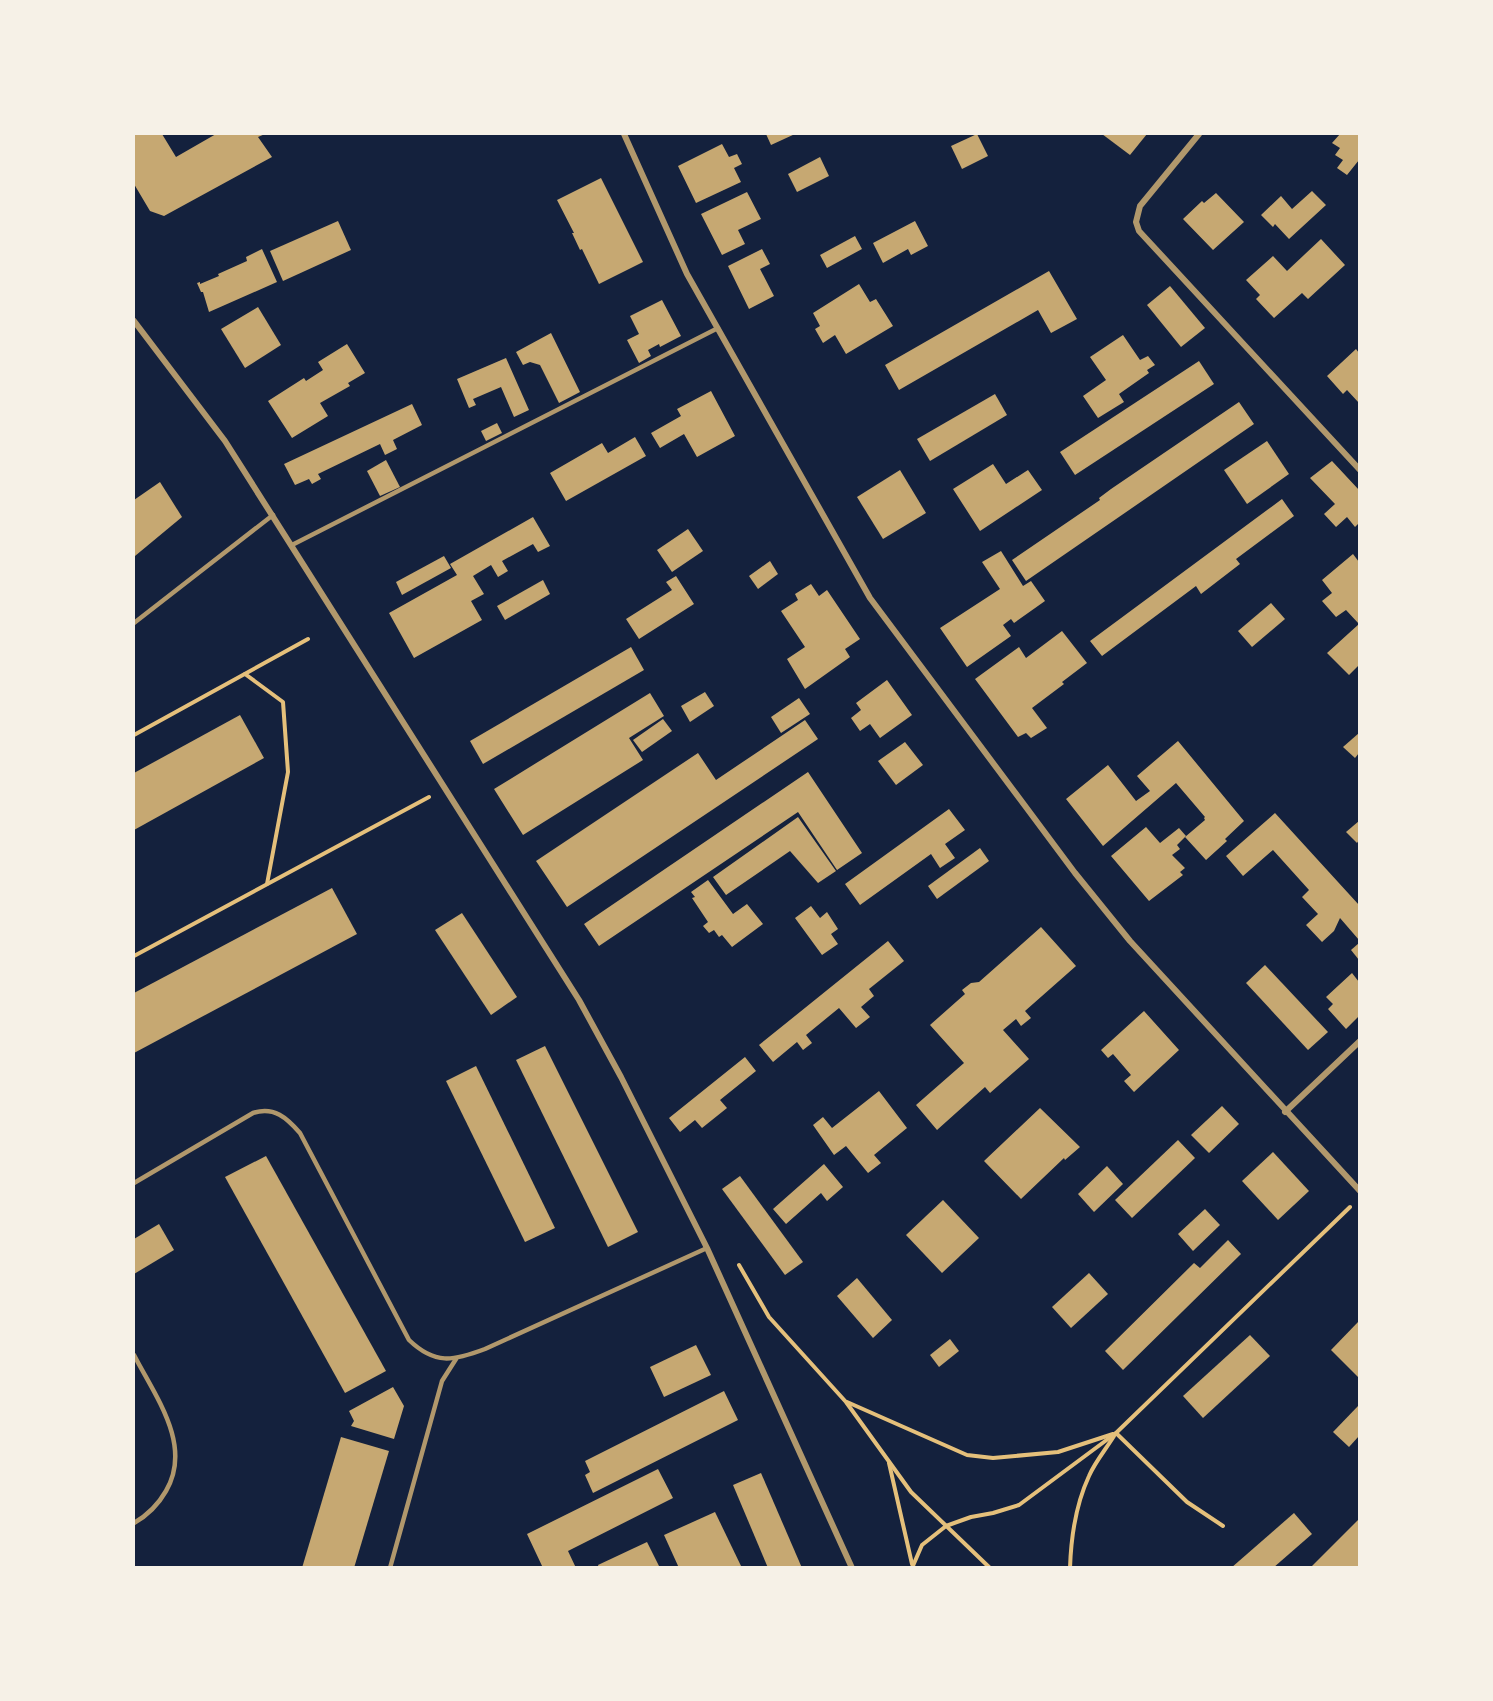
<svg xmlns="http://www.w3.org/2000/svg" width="1493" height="1701" viewBox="0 0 1493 1701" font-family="Arial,sans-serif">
<rect width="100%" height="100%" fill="#14213d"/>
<g fill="#c6a872">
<path d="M134,134h28l14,23 40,-23h49l-7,3 14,20 -108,59 -14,-5 -16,-27z"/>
<path d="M766,134h29l-24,11z"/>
<path d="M977,134l11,22 -26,13 -11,-23z"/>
<path d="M1102,134h45l-17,21z"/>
<path d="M1340,134h19v26l-12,15 -10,-7 6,-8 -8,-5 5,-7 -8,-5z"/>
<path d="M722,144l7,13 8,-3 5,10 -8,4 7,14 -45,21 -18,-37z"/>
<path d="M820,157l9,19 -32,16 -9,-18z"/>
<path d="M601,178l42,84 -44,22 -17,-35 -2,1 -8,-17h2l-17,-33z"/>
<path d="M1312,191l14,14 -37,34 -14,-15 -2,3 -12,-12 20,-19 11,13z"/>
<path d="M747,192l14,27 -23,11 7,14 -23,11 -21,-41z"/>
<path d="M1216,193l28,29 -31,28 -30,-31 19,-18 2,2z"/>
<path d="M338,221l13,29 -68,31 -13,-30z"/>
<path d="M915,221l13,25 -17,9 -3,-6 -25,14 -10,-20z"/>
<path d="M855,236l7,13 -35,19 -7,-13z"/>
<path d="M1321,239l24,26 -37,34 -6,-6 -28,25 -18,-19 4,-4 -14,-15 27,-24 14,15z"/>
<path d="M262,249l15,33 -68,30 -6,-20h-2l-4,-9 3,-1v2l19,-8 -1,-2 29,-13 -1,-4z"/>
<path d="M762,249l8,15 -10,5 14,27 -25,13 -21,-43z"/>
<path d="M1049,271l28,48 -26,14 -13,-23 -139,80 -14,-25z"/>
<path d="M859,284l11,18 6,-3 17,27 -47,28 -11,-19 -12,8 -8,-14 5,-3 -7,-13z"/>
<path d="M1170,286l35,42 -24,19 -34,-42z"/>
<path d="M662,300l19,36 -21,11 -1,-3 -11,6 3,6 -12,7 -12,-23 12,-6 -9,-18z"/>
<path d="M258,307l23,38 -36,23 -24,-39z"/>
<path d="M551,333l29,59 -21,11 -19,-38 -10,-3 -7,3 -7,-13z"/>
<path d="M1123,335l17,25 8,-4 7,9 -8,5 2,3 -30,21 5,8 -26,16 -15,-22 23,-16 -16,-23z"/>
<path d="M347,344l18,29 -17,10 2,3 -30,17 8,13 -36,22 -24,-37 36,-23 2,3 17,-11 -5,-8z"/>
<path d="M1356,349l3,4v50l-12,-13 -4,4 -16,-18z"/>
<path d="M506,358l23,52 -15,7 -13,-30 -28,12 3,6 -7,3 -12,-29z"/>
<path d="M1199,361l15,23 -139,91 -15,-23z"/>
<path d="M711,391l24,45 -38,21 -13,-23 -24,14 -9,-15 30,-17 -4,-7z"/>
<path d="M995,394l12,21 -77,46 -13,-22z"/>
<path d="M1239,402l15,22 -228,157 -14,-21 88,-60 -1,-2 12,-9z"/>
<path d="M412,404l10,21 -29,15 4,9 -12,6 -5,-11 -62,30 3,5 -9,5 -3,-5 -14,6 -11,-21z"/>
<path d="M497,423l5,10 -16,8 -5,-10z"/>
<path d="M635,437l11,19 -80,45 -16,-28 52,-30 6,10z"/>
<path d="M1267,441l22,33 -42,30 -23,-34z"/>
<path d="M386,460l14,27 -20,9 -13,-25z"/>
<path d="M1332,461l27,29v33l-4,4 -8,-10 -11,10 -12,-13 11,-10 -25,-26z"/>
<path d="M993,464l13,20 22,-14 14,20 -62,41 -27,-42z"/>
<path d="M900,470l26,43 -43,26 -26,-42z"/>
<path d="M160,482l22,35 -47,39 -1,-56z"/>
<path d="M1282,499l12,17 -58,43 4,5 -39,30 -5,-8 -94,70 -12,-15z"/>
<path d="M533,517l17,29 -12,6 -5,-8 -31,17 6,10 -10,6 -7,-12 -18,11 11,18 -13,7 11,19 -68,38 -25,-45 68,-38 -7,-11z"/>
<path d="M688,529l15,22 -31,21 -15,-22z"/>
<path d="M1001,551l22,35 8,-5 14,20 -31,22 -3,-4 -8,6 8,11 -44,31 -27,-39 60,-39 -18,-27z"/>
<path d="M1353,554l6,8v103l-10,10 -22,-22 32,-29 -13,-14 -10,7 -14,-16 10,-8 -10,-13z"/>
<path d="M444,556l7,12 -49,27 -6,-13z"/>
<path d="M770,561l8,13 -20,15 -9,-13z"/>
<path d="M676,576l18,28 -55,35 -13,-20 46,-29 -6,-8z"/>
<path d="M543,580l7,14 -45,26 -8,-14z"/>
<path d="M811,584l8,12 8,-6 33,49 -15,10 5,8 -45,32 -18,-30 18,-12 -24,-36 17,-11 -3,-6z"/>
<path d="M1271,603l14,16 -33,28 -14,-16z"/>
<path d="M1062,631l25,32 -25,19 2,2 -32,24 15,20 -16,10 -5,-5 -8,4 -43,-58 44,-32 7,11z"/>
<path d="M631,647l13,23 -161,94 -13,-23z"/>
<path d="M887,680l25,35 -32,23 -10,-14 -10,7 -9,-13 10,-8 -5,-7z"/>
<path d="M705,692l9,14 -24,16 -9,-16z"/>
<path d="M650,693l14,23 -35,22 14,22 -120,75 -29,-46z"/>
<path d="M799,698l11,16 -29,19 -10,-16z"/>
<path d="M240,715l24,43 -130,72v-57z"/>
<path d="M663,719l9,12 -30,21 -9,-12z"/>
<path d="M805,720l13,19 -251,168 -31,-46 162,-108 18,27z"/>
<path d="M1359,733v20l-4,5 -12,-11z"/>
<path d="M1178,741l66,80 -19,18 2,2 -21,19 -21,-23 20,-17 -1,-2 1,-1 -29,-34 -73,63 -37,-47 42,-34 28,36 14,-10 -13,-15z"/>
<path d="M905,742l18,23 -27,20 -18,-24z"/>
<path d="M808,772l54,81 -25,17 -39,-58 -199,134 -15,-22z"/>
<path d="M949,809l16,21 -20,14 10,14 -15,10 -9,-14 -71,51 -15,-21z"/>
<path d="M1275,813l84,92v35l-19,-22 -6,13 -12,11 -16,-17 12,-11 -16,-17 7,-7 -36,-40 -30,26 -17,-20z"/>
<path d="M798,817l38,54 -18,12 -28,-32 -64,44 -13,-18z"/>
<path d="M1359,821v19l-2,3 -11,-11z"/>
<path d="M1146,827l14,16 19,-15 7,8 -9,9 3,4 -8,6 13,13 -5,4 3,3 -34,26 -38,-45z"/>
<path d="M980,848l9,13 -52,38 -9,-13z"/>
<path d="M708,880l25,34 14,-10 16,20 -31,23 -10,-12 -3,2 -5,-7 -5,3 -6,-7 5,-4 -16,-24 3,-1 -4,-5z"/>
<path d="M332,888l25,46 -223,119v-60z"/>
<path d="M811,906l9,12 7,-6 11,17 -7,5 7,10 -16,11 -27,-37z"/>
<path d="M462,913l55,84 -26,18 -56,-85z"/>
<path d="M1041,927l35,39 -51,45 6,7 -10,8 -5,-7 -13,11 26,29 -39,34 -5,-6 -48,43 -21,-25 48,-42 -34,-38 35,-31 -3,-4 9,-7 8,-1z"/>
<path d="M888,941l16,20 -35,28 5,7 -13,11 9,10 -14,11 -17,-20 -33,27 6,8 -9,7 -6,-8 -24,20 -14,-17z"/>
<path d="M1359,943v17l-8,-10z"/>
<path d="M1265,965l63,67 -20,18 -62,-67z"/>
<path d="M1352,973l7,9v34l-13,13 -18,-20 5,-5 -7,-7z"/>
<path d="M1144,1011l35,39 -45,42 -10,-11 7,-6 -18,-21 -5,4 -7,-8z"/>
<path d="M545,1046l93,186 -30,15 -92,-187z"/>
<path d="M745,1057l11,14 -36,29 7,8 -25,20 -7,-8 -15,12 -11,-14z"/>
<path d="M476,1066l79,162 -30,14 -79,-161z"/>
<path d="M879,1091l28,37 -33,27 7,8 -13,10 -22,-27 -12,9 -21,-30 10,-8 9,11z"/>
<path d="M1222,1106l17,18 -30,29 -18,-18z"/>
<path d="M1040,1108l40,39 -15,13 -1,-2 -43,41 -37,-38z"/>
<path d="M1178,1140l17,18 -63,60 -17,-18z"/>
<path d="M1273,1152l36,39 -31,29 -36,-39z"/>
<path d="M266,1156l120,215 -41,22 -120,-216z"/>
<path d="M824,1164l19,23 -16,14 -6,-8 -35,31 -13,-15z"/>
<path d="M1107,1166l16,18 -29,28 -16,-18z"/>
<path d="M740,1176l63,86 -18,13 -63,-86z"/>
<path d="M943,1200l36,38 -37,35 -36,-38z"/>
<path d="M1205,1209l15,16 -27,26 -15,-17z"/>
<path d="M159,1224l15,26 -40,24v-35z"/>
<path d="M1228,1240l13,14 -118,116 -18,-19 89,-88 6,5z"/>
<path d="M1089,1273l19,21 -37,34 -19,-21z"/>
<path d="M857,1278l35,42 -19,18 -36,-42z"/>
<path d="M1359,1321v57l-28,-28z"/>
<path d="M1250,1335l20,21 -67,62 -20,-22z"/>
<path d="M950,1339l9,12 -20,16 -9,-12z"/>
<path d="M696,1345l15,30 -47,22 -14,-30z"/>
<path d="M393,1387l11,19 -10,33 -43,-13 3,-5 -5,-10z"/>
<path d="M724,1391l14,29 -145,73 -8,-18 5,-3 -5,-11z"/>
<path d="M1359,1405v31l-10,11 -16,-15z"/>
<path d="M341,1437l48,14 -35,117h-52z"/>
<path d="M658,1469l15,29 -105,53 8,17h-33l-16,-34z"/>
<path d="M761,1473l41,95h-34l-35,-83z"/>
<path d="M715,1512l27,56h-63l-15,-33z"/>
<path d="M1294,1513l18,21 -39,34h-42z"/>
<path d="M1359,1519v49h-49z"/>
<path d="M647,1542l13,26h-61l-1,-3z"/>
</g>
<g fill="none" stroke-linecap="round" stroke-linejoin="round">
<g stroke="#e5c07b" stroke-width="4">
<path d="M245,674l38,28 5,70 -21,112"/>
<path d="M134,735l174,-96"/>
<path d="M134,956l295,-159"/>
<path d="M739,1265l30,52 77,85 65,90 79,76"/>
<path d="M847,1402l120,53 26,3 65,-6 55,-18"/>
<path d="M1116,1433l71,69 36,24"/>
<path d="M889,1463l23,101"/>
<path d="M912,1568l10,-23 24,-19 25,-9 22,-4 26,-8 97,-72 234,-226"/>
<path d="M1070,1568c1,-31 6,-64 19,-92 6,-14 17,-27 25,-40"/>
</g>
<g stroke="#b1986c" stroke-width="4.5">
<path d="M292,545l426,-217"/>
<path d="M134,623l139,-108"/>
<path d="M134,1183l119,-70c21,-7 34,5 47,20l109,207c26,25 44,21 76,9l222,-101"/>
<path d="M134,1355c21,41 59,90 32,136 -8,14 -18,24 -32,32"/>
<path d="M390,1568l52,-187 14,-22"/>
</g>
<g stroke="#b1986c" stroke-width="6">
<path d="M624,134l63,140 183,324 205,275 55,68 230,250"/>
<path d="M1199,134l-59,72 -4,16 3,9 221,239"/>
<path d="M134,321l91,120 354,559 42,77 86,171 145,320"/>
<path d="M1285,1112l75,-71"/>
</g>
</g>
<rect width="1493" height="1701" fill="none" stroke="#f6f1e7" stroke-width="270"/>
</svg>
